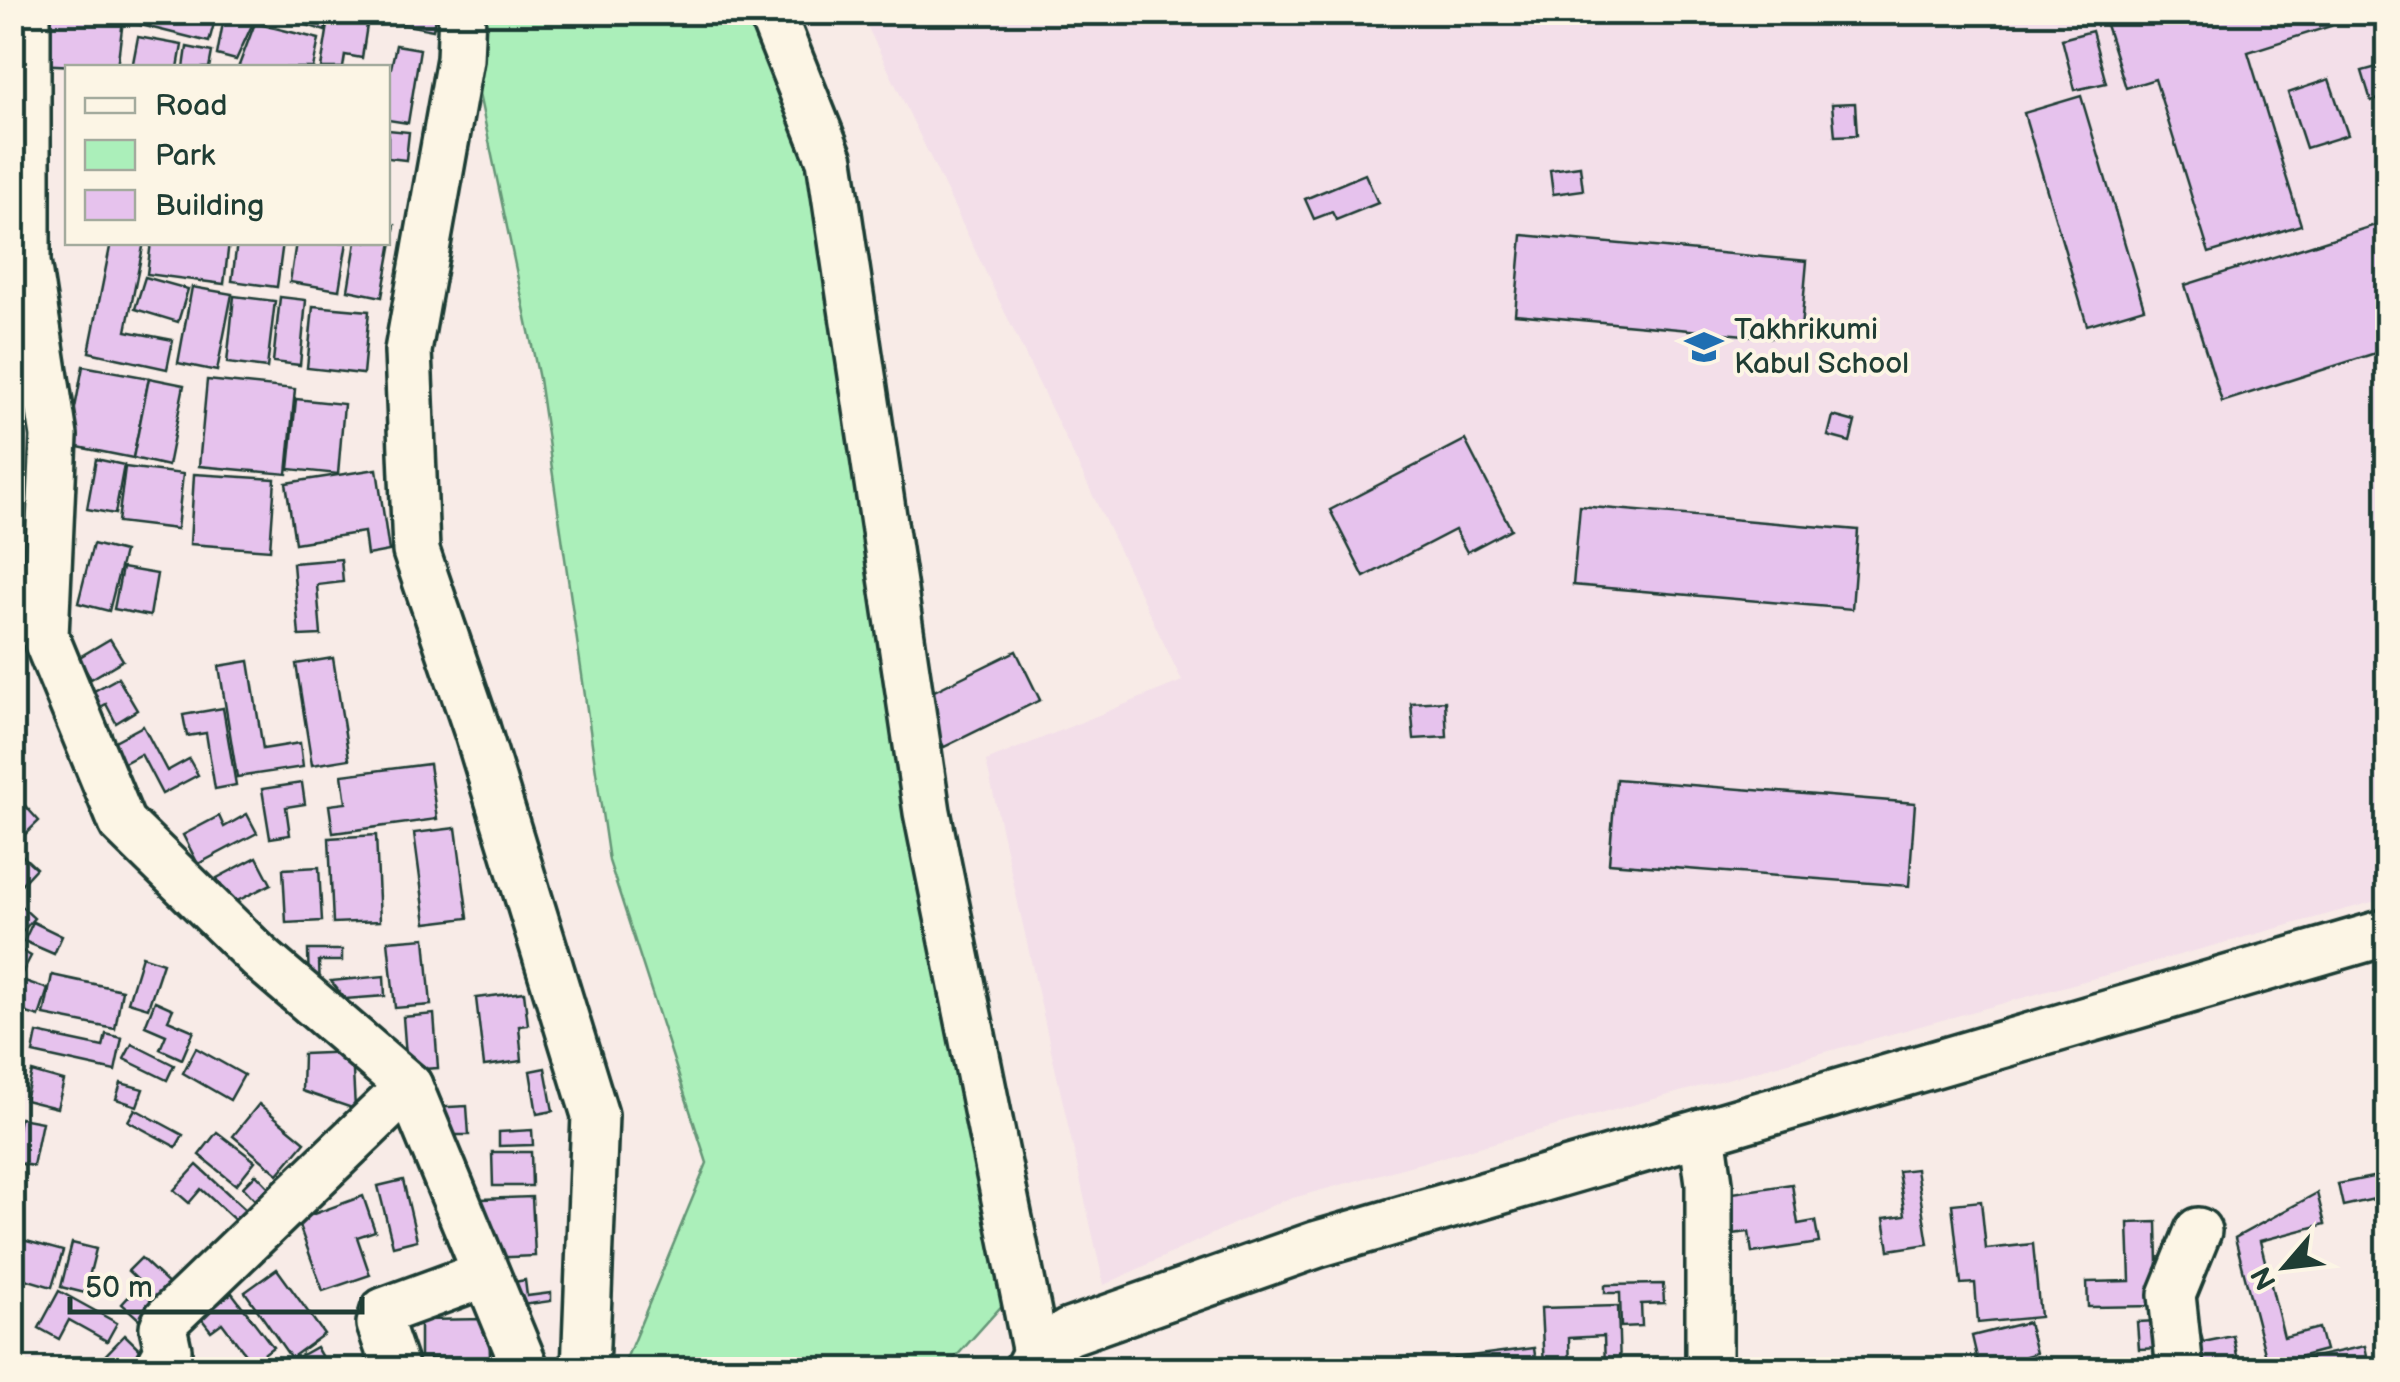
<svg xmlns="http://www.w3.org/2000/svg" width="2400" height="1382" viewBox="0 0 2400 1382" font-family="'Balsamiq Sans',sans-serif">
<rect width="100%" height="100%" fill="#f8ebe7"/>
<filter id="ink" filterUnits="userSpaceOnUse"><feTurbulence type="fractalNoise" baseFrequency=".01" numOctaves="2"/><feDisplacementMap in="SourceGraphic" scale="20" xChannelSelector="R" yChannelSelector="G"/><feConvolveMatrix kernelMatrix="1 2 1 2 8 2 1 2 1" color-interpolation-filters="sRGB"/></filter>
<g filter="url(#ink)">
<path fill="#f3dfe9" d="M861,13h1526v885l-1105,303 -178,84 -118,-524 196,-80z"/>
<path fill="#abefba" stroke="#659677" stroke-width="2.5" d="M462,13h320l54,223 178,1056 -69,77h-323l85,-206 -98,-302 -70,-482z"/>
<g fill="#e6c2ed" stroke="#1f3d34" stroke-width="2.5">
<path d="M42,12h82l-7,56 -81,-4z"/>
<path d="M140,12h77l-8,30 -72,-18z"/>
<path d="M225,12h33l-22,48 -19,-5z"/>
<path d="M267,12h63l-5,19z"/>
<path d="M338,12h98l-3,18z"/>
<path d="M2102,12h224l5,14 -83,26 53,173 -92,28 -54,-174 -29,9z"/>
<path d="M329,19l38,6 -5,33 -17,-3 -2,13h-22z"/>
<path d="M255,23l64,16 -6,29h-75z"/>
<path d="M2092,31l14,52 -31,7 -13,-51z"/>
<path d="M138,37l44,8 -4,23h-46z"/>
<path d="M396,45l24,4 -12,74 -20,-3v-52h3z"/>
<path d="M187,47l25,5 -3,16h-25z"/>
<path d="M2388,64v33l-17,4 -9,-30z"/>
<path d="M2329,79l19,56 -42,13 -18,-55z"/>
<path d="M2081,96l63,212 -57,17 -63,-212z"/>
<path d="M1855,103l2,32 -22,1 -3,-32z"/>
<path d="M388,130l21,2 -3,28 -18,-2z"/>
<path d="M1580,166l3,24 -30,4 -3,-24z"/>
<path d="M1365,174l13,29 -42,17 -4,-8 -18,7 -9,-20z"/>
<path d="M2388,221v128l-166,53 -37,-117z"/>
<path d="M388,224l7,1 -13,72 -34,-7 8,-48h32z"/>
<path d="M1522,235l285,26 -7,79 -285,-26z"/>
<path d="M111,242h33l-18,89 47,9 -6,29 -78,-17z"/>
<path d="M151,242h78l-5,42 -77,-10z"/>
<path d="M237,242h46l-6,45 -45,-6z"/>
<path d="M296,242h51l-8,48 -49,-8z"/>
<path d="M145,277l43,12 -10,33 -43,-13z"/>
<path d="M192,287l40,7 -15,77 -39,-8z"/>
<path d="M234,296l41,5 -8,67 -40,-5z"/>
<path d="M280,297l26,3 -6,65 -27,-3z"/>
<path d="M313,306l56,5 -6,63 -56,-6z"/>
<path d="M83,366l66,12 -16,80 -65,-13z"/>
<path d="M149,378l35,7 -16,81 -35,-8z"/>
<path d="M207,380l88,9 -8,85 -88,-8z"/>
<path d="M296,399l48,5 -6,70 -49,-5z"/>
<path d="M1833,416l22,6 -5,20 -22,-6z"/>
<path d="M1465,440l46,89 -44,23 -12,-22 -91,47 -34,-67z"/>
<path d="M96,459l28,6 -9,49 -28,-5z"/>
<path d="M125,467l58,7 -6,55 -59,-7z"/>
<path d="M377,469l12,82 -22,4 -3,-23 -69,11 -9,-60z"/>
<path d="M194,474l81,5 -5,71 -80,-6z"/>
<path d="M26,490l1,24 -15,1v-24z"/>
<path d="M1580,506l278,24 -6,79 -279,-24z"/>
<path d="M93,544l31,8 -15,59 -31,-8z"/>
<path d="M341,559l2,23 -26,3 4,50 -22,1 -6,-73z"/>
<path d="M122,568l35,6 -7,42 -36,-7z"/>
<path d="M110,639l13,21 -32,19 -13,-21z"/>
<path d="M1016,651l24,49 -96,47 -24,-49z"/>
<path d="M333,658l16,101 -37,6 -16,-101z"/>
<path d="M249,661l14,88 37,-6 3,24 -66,10 -18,-111z"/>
<path d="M118,678l19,32 -21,13 -10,-19 -12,7 -9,-15z"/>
<path d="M1445,701l2,36 -33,2 -3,-36z"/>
<path d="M223,708l13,77 -21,4 -9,-56 -19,3 -4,-21z"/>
<path d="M143,726l24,45 22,-12 9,16 -36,19 -21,-40 -17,9 -11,-21z"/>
<path d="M429,764l8,55 -104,14 -4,-28 17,-2 -4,-28z"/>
<path d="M1616,779l299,24 -6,83 -300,-23z"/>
<path d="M302,783l3,21 -19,3 4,28 -20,3 -8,-49z"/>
<path d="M19,799l20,22 -26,25 -1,-41z"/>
<path d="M247,814l10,19 -59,31 -15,-29 36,-19 5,11z"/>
<path d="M456,828l12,90 -42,5 -12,-90z"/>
<path d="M376,835l4,86 -47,2 -4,-85z"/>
<path d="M14,848l22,20 -24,26v-44z"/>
<path d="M257,857l14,27 -36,18 -6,-1 -12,-23z"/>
<path d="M319,867l3,54 -36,2 -3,-54z"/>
<path d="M12,898l22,20 -19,22 -3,-2z"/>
<path d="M33,922l29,14 -8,18 -30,-13z"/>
<path d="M425,938l6,67 -36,3 -7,-67z"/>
<path d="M12,945l19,11 -12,23 29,10 -9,28 -27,-9z"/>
<path d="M308,950h34v11h-23l1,28h-11z"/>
<path d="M142,956l21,7 -15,45 -20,-6z"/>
<path d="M52,975l70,15 -7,39 -71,-14z"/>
<path d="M384,976l1,20 -40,3 -14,-18z"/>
<path d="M524,992l4,33 -9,1 3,35 -38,5 -8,-68z"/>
<path d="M155,1001l18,8 -5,11 26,11 -12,28 -22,-10 6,-14 -21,-9z"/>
<path d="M434,1014l4,54 -31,2 -4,-53z"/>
<path d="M37,1033l66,14 3,-13 16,4 -7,33 -82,-18z"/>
<path d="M132,1044l42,21 -7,15 -43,-21z"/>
<path d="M196,1048l48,27 -14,25 -47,-27z"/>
<path d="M352,1052l3,57 -53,-18 1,-37z"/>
<path d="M545,1068l8,43 -16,3 -7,-43z"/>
<path d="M32,1072l32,9 -7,27 -32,-8z"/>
<path d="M121,1083l22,6 -6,17 -21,-7z"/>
<path d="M259,1104l46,38 -27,32 -45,-38z"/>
<path d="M467,1106l2,29h-13l6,37 -32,-64z"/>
<path d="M135,1109l48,26 -7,12 -48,-26z"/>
<path d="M20,1118l22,4 -9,44 -21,-4z"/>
<path d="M532,1130l1,15 -34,1v-14z"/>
<path d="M217,1132l38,29 -19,24 -37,-30z"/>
<path d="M492,1152h39l1,34h-39z"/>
<path d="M197,1165l63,58 -21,1 -38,-35 -12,14 -15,-13z"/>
<path d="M1916,1169l12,75 -39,6 -5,-32 21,-3 -7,-44z"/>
<path d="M256,1174l26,27 -13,14 -26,-28z"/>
<path d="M2387,1174l1,22 -45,10 -5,-22z"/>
<path d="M403,1180l14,60 -24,6 -15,-60z"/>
<path d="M1792,1184l6,40 17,-3 4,22 -67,10 -3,-21 -17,2 -6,-40z"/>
<path d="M2317,1193l8,31 -65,17 24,96 35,-9 6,22 -57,15 -33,-127z"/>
<path d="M363,1196l12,35 -18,6 13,38 -47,16 -26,-71z"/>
<path d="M532,1197l3,59 -51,2 -3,-59z"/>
<path d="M1981,1201l5,48 47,-5 7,73 -62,6 -3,-40 -14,1 -9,-80z"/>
<path d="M2157,1222l2,84 -71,1 -1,-25 43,-1 -2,-58z"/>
<path d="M12,1237l51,14 -11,36 -30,-9 -8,31z"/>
<path d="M72,1243l24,6 -11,44 -24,-6z"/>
<path d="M141,1258l32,30 -31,34 -20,-18 19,-21 -13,-12z"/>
<path d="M277,1269l47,65 -33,24 -46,-66z"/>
<path d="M525,1280l2,16 24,-3v8l-36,5 -11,-22z"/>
<path d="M1663,1284l1,19 -23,1 1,22 -21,1 -1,-34h-15v-8z"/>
<path d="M59,1291l58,32 -10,18 -38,-21 -10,19 -20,-11z"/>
<path d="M232,1293l41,54 -21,16 -30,-40 -11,8 -11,-14z"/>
<path d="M1618,1306l2,61 -15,1 -1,-32 -35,2 1,28 -26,1 -3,-59z"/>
<path d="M489,1319l1,39h-70v-38z"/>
<path d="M2158,1321l3,27 -22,1 -2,-27z"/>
<path d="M2198,1321l5,21 30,-6 7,34h-52l-9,-44z"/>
<path d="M2028,1322l8,31 -10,3 4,14h-50l-8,-34z"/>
<path d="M125,1335l28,27 -8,8h-54z"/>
<path d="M2365,1346l5,24h-107v-2z"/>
<path d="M316,1347l11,19 -41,4 -2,-5z"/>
<path d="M1534,1348l3,22h-82l-1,-12z"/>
</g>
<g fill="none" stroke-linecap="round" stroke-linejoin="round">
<g stroke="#1f3d34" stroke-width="52">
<g id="minor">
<path d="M27,12v250l27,174 -9,200 77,187 138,135 149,128 117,284"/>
<path d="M462,12l-2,47 -52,292 8,200 61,179 118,385 -10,255"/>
<path d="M775,12v10l55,138 97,652 109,541"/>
<path d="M1702,1132l7,51v187"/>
<path d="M157,1370l11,-20 -5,-23 4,-8 242,-233"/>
<path d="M396,1370l-16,-46 4,-13 101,-37"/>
<path d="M1027,1370l9,-17 33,-21 249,-88 1070,-312"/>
<path d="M2180,1370l-8,-75 26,-64"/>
</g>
</g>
<use href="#minor" stroke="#fcf5e5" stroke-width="45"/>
</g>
</g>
<defs>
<g id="school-bare" transform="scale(3)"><path d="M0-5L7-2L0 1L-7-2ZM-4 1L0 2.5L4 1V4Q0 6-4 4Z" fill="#1f6fb2" stroke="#fcf5e5" stroke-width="2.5" paint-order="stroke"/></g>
</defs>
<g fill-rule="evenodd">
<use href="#school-bare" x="1704" y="347"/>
</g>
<g text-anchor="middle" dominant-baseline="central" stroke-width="8" stroke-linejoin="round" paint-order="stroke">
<g font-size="30" fill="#1f3d34" stroke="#fcf5e5" text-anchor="start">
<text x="1734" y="330">Takhrikumi<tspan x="1734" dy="34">Kabul School</tspan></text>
</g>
</g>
<rect width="2400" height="1382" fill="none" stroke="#fcf5e5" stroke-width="50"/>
<rect x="25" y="25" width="2350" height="1332" fill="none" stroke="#1f3d34" stroke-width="4" filter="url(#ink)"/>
<rect x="65" y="65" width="325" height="180" fill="#fcf5e5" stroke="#a4ab9e" stroke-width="2.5"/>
<rect x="85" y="98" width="50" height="15" fill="#fcf5e5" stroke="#a4ab9e" stroke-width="2.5"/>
<text x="155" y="115" font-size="30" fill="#1f3d34">Road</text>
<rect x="85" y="140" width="50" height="30" fill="#abefba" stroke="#a4ab9e" stroke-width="2.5"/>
<text x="155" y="165" font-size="30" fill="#1f3d34">Park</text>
<rect x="85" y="190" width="50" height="30" fill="#e6c2ed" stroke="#a4ab9e" stroke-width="2.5"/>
<text x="155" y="215" font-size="30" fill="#1f3d34">Building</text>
<g transform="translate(2285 1267) rotate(242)" stroke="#fcf5e5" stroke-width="8" paint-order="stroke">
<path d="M0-8L18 38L0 25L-18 38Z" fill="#1f3d34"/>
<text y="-15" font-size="28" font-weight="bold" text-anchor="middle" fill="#1f3d34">N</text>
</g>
<path d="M70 1297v15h292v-15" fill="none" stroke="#1f3d34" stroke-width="5"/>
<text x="85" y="1297" font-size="30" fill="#1f3d34" stroke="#fcf5e5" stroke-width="8" paint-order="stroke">50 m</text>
</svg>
